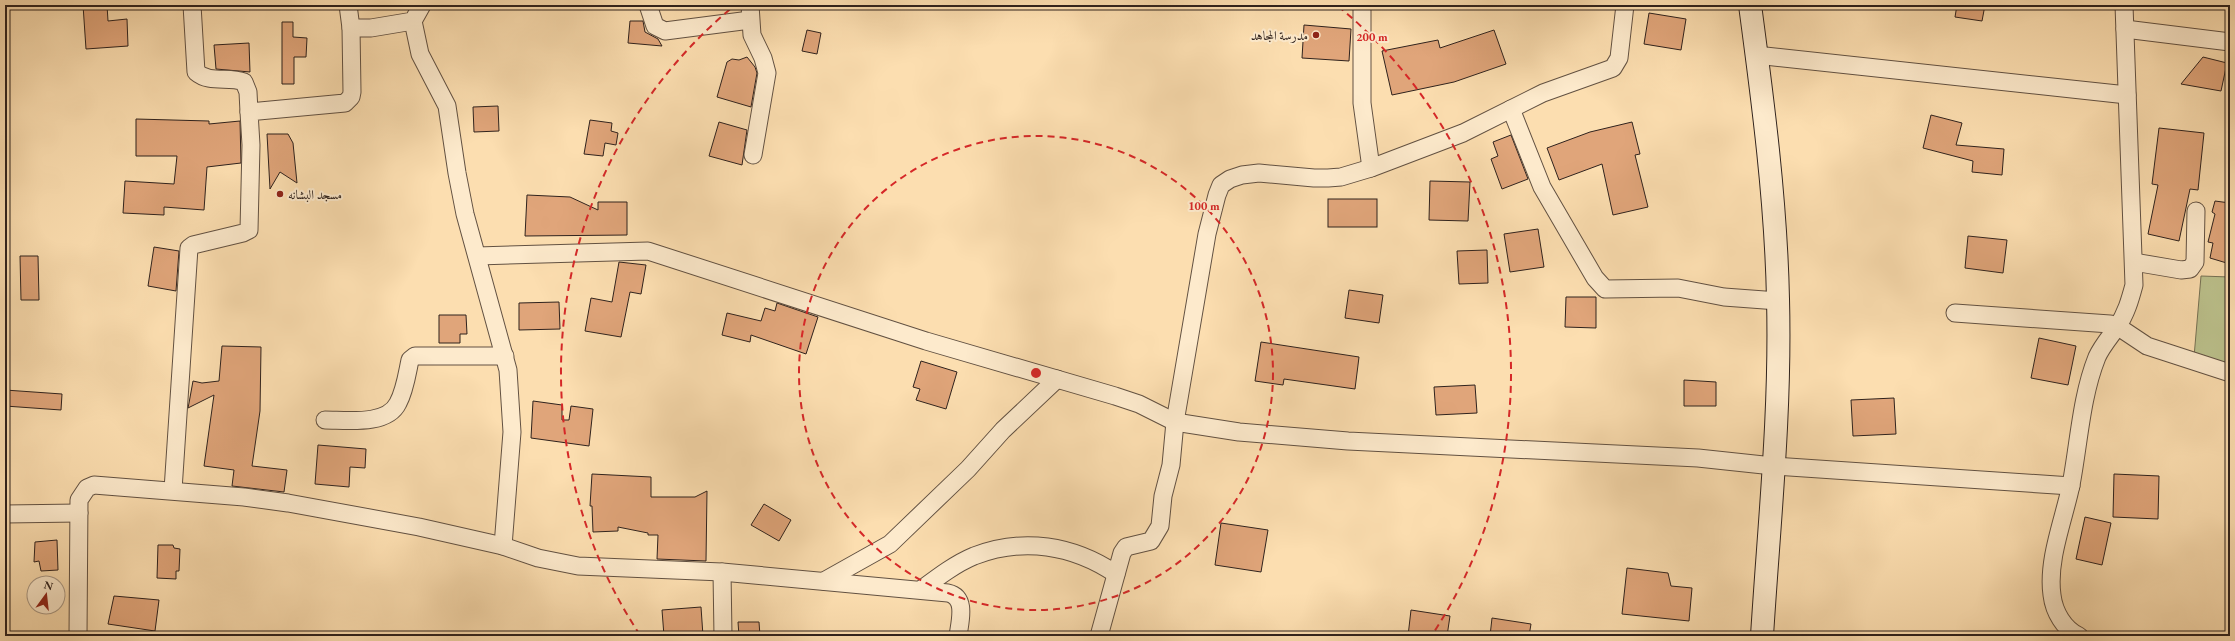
<svg xmlns="http://www.w3.org/2000/svg" width="2235" height="641" viewBox="0 0 2235 641" font-family="'EB Garamond',Amiri,serif">
<rect width="100%" height="100%" fill="#fcdeb0"/>
<filter id="stains"><feTurbulence type="fractalNoise" baseFrequency=".005" numOctaves="4"/><feColorMatrix values="0 0 0 0 .2 0 0 0 0 .09 0 0 0 0 .02 0 0 0 .5 -.17"/></filter>
<radialGradient id="worn" r=".72"><stop offset=".6" stop-color="#630" stop-opacity="0"/><stop offset="1" stop-color="#630" stop-opacity=".3"/></radialGradient>
<path fill="#bcc28d" stroke="#767255" d="M2201,276l29,1v88l-36,-8z"/>
<g fill="#e0a57a" stroke="#2f221d">
<path d="M83,5h24l1,16 19,-2 1,27 -42,3z"/>
<path d="M1957,5h28l-3,16 -27,-4z"/>
<path d="M1649,13l37,6 -5,31 -37,-6z"/>
<path d="M630,21h13l2,11 13,7 4,7 -34,-3z"/>
<path d="M282,22h11v15l14,1 -1,19h-12v27h-12z"/>
<path d="M1304,25l47,4 -2,32 -47,-3z"/>
<path d="M807,30l14,3 -4,21 -15,-3z"/>
<path d="M1494,30l12,34 -52,18 -62,13 -10,-44 56,-11 2,8z"/>
<path d="M249,43l1,29 -34,-3 -2,-24z"/>
<path d="M747,57l8,10 2,6 -6,34 -34,-10 10,-35 5,-3 7,1z"/>
<path d="M2203,57l24,6 -6,28 -40,-7z"/>
<path d="M498,106l1,25 -25,1 -1,-25z"/>
<path d="M1931,115l31,8 -6,22 48,4 -2,26 -30,-3 1,-11 -50,-13z"/>
<path d="M136,119l73,2v3l31,-3 1,42 -34,4 -3,43 -40,-3v8l-41,-2 2,-32 49,3 3,-28h-41z"/>
<path d="M590,120l22,3 -1,8 7,2 -2,12 -11,-2 -2,13 -19,-2z"/>
<path d="M719,122l28,8 -5,35 -33,-9z"/>
<path d="M1632,122l8,32 -5,1 13,52 -35,8 -11,-51 -43,16 -12,-32 43,-16z"/>
<path d="M2159,128l45,5 -6,57 -8,-1 -11,52 -31,-7 10,-49 -6,-1z"/>
<path d="M267,134h21l5,9 4,40 -17,-11 -10,17z"/>
<path d="M1511,135l17,44 -26,10 -11,-30 7,-3 -5,-14z"/>
<path d="M1430,181l40,1 -2,39 -39,-1z"/>
<path d="M527,195l43,2 28,13v-8h29v33l-102,1z"/>
<rect x="1328" y="199" width="49" height="28"/>
<path d="M2215,201l15,2v61l-20,-6 3,-15 -5,-1 7,-28 -3,-2z"/>
<path d="M1538,229l6,38 -34,5 -6,-38z"/>
<path d="M1968,236l39,4 -4,33 -38,-5z"/>
<path d="M154,247l25,4 -3,40 -28,-5z"/>
<path d="M1487,250l1,33 -29,1 -2,-33z"/>
<path d="M20,256h18l1,44h-18z"/>
<path d="M619,262l27,3 -5,29 -11,-2 -9,45 -36,-6 6,-33 21,4z"/>
<path d="M1349,290l34,5 -4,28 -34,-5z"/>
<path d="M1566,297h30v31l-31,-1z"/>
<path d="M559,302l1,27 -41,1v-27z"/>
<path d="M777,303l41,14 -12,37 -55,-19 -1,7 -28,-7 5,-22 34,8 4,-13 10,3z"/>
<path d="M439,315h27l1,19h-7v9h-21z"/>
<path d="M2039,338l37,8 -8,39 -37,-7z"/>
<path d="M1261,342l98,15 -4,32 -71,-10 -1,6 -28,-4z"/>
<path d="M222,346l39,1 -1,64 -8,55 35,4 -3,22 -52,-6 2,-16 -30,-4 10,-71 -26,13 1,-5 4,-22 9,2 17,-2z"/>
<path d="M921,361l36,11 -11,37 -30,-9 4,-11 -7,-2z"/>
<path d="M1684,380l32,2v24h-32z"/>
<path d="M1475,385l2,28 -41,2 -2,-28z"/>
<path d="M5,390l57,4 -1,16 -56,-4z"/>
<path d="M1894,398l2,36 -43,2 -2,-36z"/>
<path d="M533,401l29,4v15h7l2,-14 22,3 -4,37 -58,-8z"/>
<path d="M318,445l48,4 -1,19 -15,-1 -1,20 -34,-3z"/>
<path d="M592,474l59,3v20h44l12,-6 -1,70 -49,-2 1,-24h-10v-2l-30,-6v4l-25,1 -1,-26h-2z"/>
<path d="M2114,474l45,2 -1,43 -45,-2z"/>
<path d="M764,504l27,16 -12,21 -28,-16z"/>
<path d="M2085,517l26,6 -9,42 -26,-6z"/>
<path d="M1221,523l47,7 -7,42 -46,-7z"/>
<path d="M57,540l1,30 -17,1 -2,-10 -5,1 1,-20z"/>
<path d="M158,545h15l1,3 6,1 -1,22h-3v8l-19,-1z"/>
<path d="M1627,568l41,5 3,13 21,2 -3,33 -67,-7z"/>
<path d="M114,596l45,4 -4,31 -47,-7z"/>
<path d="M701,607l2,29h-39l-2,-26z"/>
<path d="M1411,610l39,6 -3,20h-39z"/>
<path d="M1492,618l39,6 -2,12h-39z"/>
<path d="M738,622h21l1,14h-21z"/>
</g>
<g fill="none" stroke-linecap="round" stroke-linejoin="round">
<g stroke="#625142" stroke-width="19">
<g id="street">
<path d="M192,5l4,67c14,12 32,4 48,10l4,10 1,20"/>
<path d="M348,5l3,23"/>
<path d="M648,5l7,21 10,5 85,-11"/>
<path d="M750,5l2,30 11,23 4,15 -14,82"/>
<path d="M1362,5v98l9,65"/>
<path d="M413,21l7,33 27,52 10,67 8,41 43,156 4,62 -9,114"/>
<path d="M2125,29l105,13"/>
<path d="M1756,55l371,40"/>
<path d="M1511,109l31,78 53,91 10,11 73,-1 46,9 54,4"/>
<path d="M477,256l171,-5 278,90 189,55 24,8 36,18 64,10 109,9 350,17 75,8 298,20"/>
<path d="M2134,262l47,8 9,-1 5,-7 1,-51"/>
<path d="M1955,313l155,11 7,2 30,20 83,27"/>
<path d="M325,420c21,0 62,6 73,-17 7,-13 9,-29 12,-43l5,-4h90"/>
<path d="M173,490l16,-242 4,-3 50,-12 6,-3 2,-85 -2,-33 96,-9 6,-6 1,-5 -1,-64h20l42,-7 9,-16"/>
<path d="M5,514l74,-1"/>
<path d="M722,572l1,64"/>
<path d="M824,581l66,-37 78,-75 35,-39 54,-51"/>
<path d="M922,589c16,-12 33,-25 52,-33 49,-19 99,-11 142,18"/>
<path d="M78,636l1,-136 8,-12 7,-3 150,12 44,6 131,24 84,19 35,12 40,8 144,6 226,21c19,4 12,28 10,43"/>
<path d="M1099,636l23,-83 4,-6 25,-6 9,-15 3,-30 8,-31 4,-43 32,-188 10,-39 4,-10 9,-6 12,-4 17,-2 55,5h14l13,-1 30,-9 92,-35 80,-40 70,-25 6,-10 6,-53"/>
<path d="M2079,636c-15,-7 -25,-24 -27,-41 -5,-35 12,-76 19,-110 8,-42 10,-88 26,-128 5,-11 13,-20 20,-30 9,-13 13,-27 17,-42l-10,-280"/>
</g>
</g>
<g stroke="#2f221d" stroke-width="24">
<path id="secondary" d="M1750,5c13,97 26,196 28,294 3,112 -9,225 -16,337"/>
</g>
<use href="#street" stroke="#fdeacc" stroke-width="17"/>
<use href="#secondary" stroke="#fdeacc" stroke-width="22"/>
</g>
<g fill="none" stroke="#d62828" stroke-width="2" stroke-dasharray="7 5">
<circle cx="1036" cy="373" r="237"/>
<path d="M640 635A475 475 0 0 1 734 6M1338 6A475 475 0 0 1 1432 635"/>
</g>
<g fill="#8f2418" stroke="#fdeacc" stroke-width="1.5">
<circle cx="1316" cy="35" r="4"/>
<circle cx="280" cy="194" r="4"/>
</g>
<g text-anchor="middle" dominant-baseline="central" stroke-width="4" stroke-linejoin="round" paint-order="stroke">
<g font-size="13" fill="#2f221d" stroke="#fdeacc" text-anchor="end">
<text x="1308" y="35">مدرسة المجاهد</text>
<text x="288" y="194" text-anchor="start">مسجد البشانه</text>
</g>
</g>
<circle cx="1036" cy="373" r="6" fill="#d62828" stroke="#fdeacc" stroke-width="2"/>
<g font-size="12" text-anchor="middle" font-weight="bold" fill="#d62828" stroke="#fdeacc" stroke-width="4" stroke-linejoin="round" paint-order="stroke">
<text x="1372" y="41">200 m</text>
<text x="1204" y="210">100 m</text>
</g>
<rect width="2235" height="641" fill="none" stroke="#fcdeb0" stroke-width="20"/>
<rect x="6" y="6" width="2223" height="629" fill="none" stroke="#2f221d" stroke-width="2"/>
<rect x="10" y="10" width="2215" height="621" fill="none" stroke="#2f221d"/>
<g transform="translate(46 595) rotate(15)"><circle r="19" fill="#fdeacc" stroke="#ab9a86"/>
<path d="M0-3L7 15L0 10L-7 15Z" fill="#8f2418"/>
<text y="-6" font-size="11" font-weight="bold" text-anchor="middle" fill="#2f221d">N</text>
</g>
<rect width="100%" height="100%" filter="url(#stains)"/>
<rect width="100%" height="100%" fill="url(#worn)"/>
</svg>
